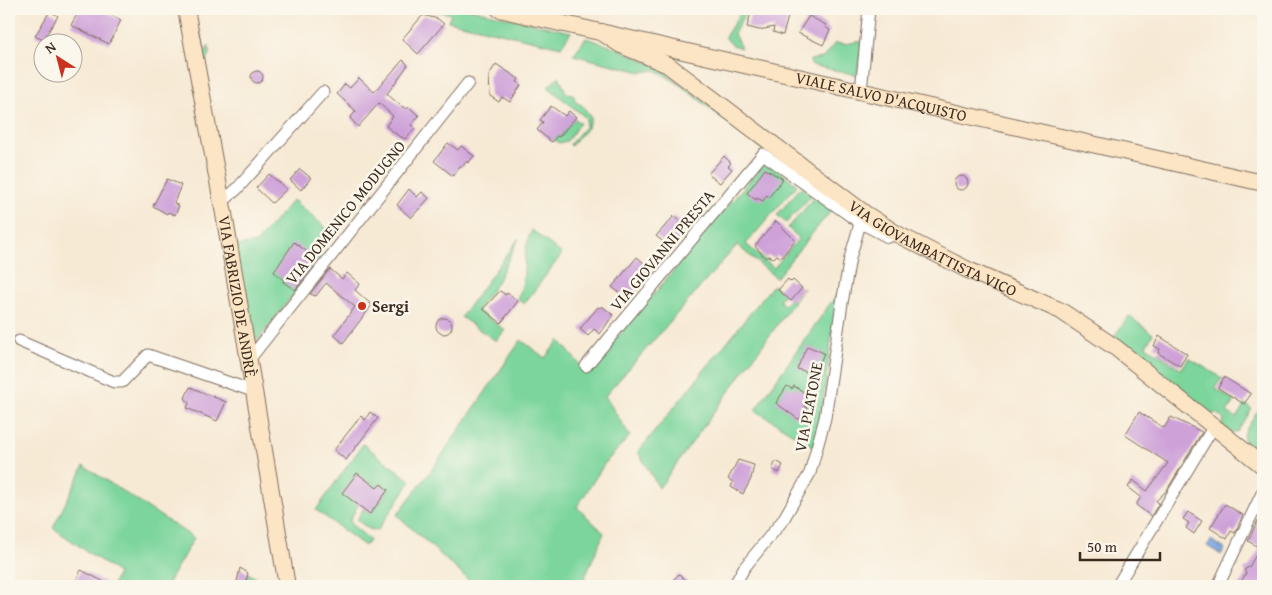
<svg xmlns="http://www.w3.org/2000/svg" width="1272" height="595" viewBox="0 0 1272 595" font-family="'Gentium Book Plus',serif">
<rect width="100%" height="100%" fill="#fbf7ec"/>
<filter id="ink" filterUnits="userSpaceOnUse"><feTurbulence type="fractalNoise" baseFrequency=".02" numOctaves="2"/><feDisplacementMap in="SourceGraphic" scale="10" xChannelSelector="R" yChannelSelector="G"/><feConvolveMatrix kernelMatrix="1 2 1 2 8 2 1 2 1" color-interpolation-filters="sRGB"/></filter>
<filter id="wash" filterUnits="userSpaceOnUse"><feTurbulence type="fractalNoise" baseFrequency=".0096" numOctaves="4" result="noise"/><feDisplacementMap in="SourceGraphic" scale="20" xChannelSelector="R" yChannelSelector="G"/><feGaussianBlur stdDeviation="1.12" result="paint"/><feColorMatrix in="noise" values="0 0 0 0 0 0 0 0 0 0 0 0 0 0 0 0 0 1.4 0 .05"/><feComposite in="paint" operator="in"/></filter>
<g filter="url(#wash)">
<rect width="100%" height="100%" fill="#f7ead5"/>
<g fill="#7cd59b" stroke="#5c805c">
<path d="M425,9h45l101,23 -10,15 -113,-26 3,-7z"/>
<path d="M743,9h4l-13,25 7,14 -9,-3 -7,-8z"/>
<path d="M200,31l5,21 4,-6 1,8 -6,11 -7,-33z"/>
<path d="M586,38l33,11 39,18 118,87 -6,1 -94,-73 -21,-12 -14,2 -68,-17z"/>
<path d="M862,41l-5,34 -46,-10 -1,-5 13,-2 12,-15 10,1z"/>
<path d="M559,76l7,17 7,1 3,8 7,4 8,12 -4,10 -16,18 -1,-2 15,-17 1,-9 -38,-31z"/>
<path d="M574,119l6,4 -13,18 -8,2 -5,-3 3,-4 3,1z"/>
<path d="M766,161l31,24 -51,59 28,24 25,-30 -11,-10 27,-31 19,10 -58,71 -39,-33 -132,151 25,40 -25,27 -28,44 27,26 -23,53h-106l-78,-71 36,-47 88,-128 24,18 14,-18 28,33z"/>
<path d="M801,187l11,8 -26,28 -9,-8z"/>
<path d="M293,200l39,33 -14,18 5,5 -66,85 -8,-7 -14,-88 21,-3z"/>
<path d="M532,230l30,24 -38,50 -7,-5c12,-21 3,-48 15,-69z"/>
<path d="M519,238l-23,46 -19,26 28,20 -9,11 -35,-24z"/>
<path d="M773,285l11,9 -5,6 5,5 6,-6 3,2 11,-13 -145,200 -21,-36z"/>
<path d="M837,294l-13,101 -10,52 -59,-37z"/>
<path d="M1129,316l24,18 -7,12 35,23 8,-11 33,20 -7,10 19,13 -7,11 9,6 9,-14 7,5 -14,22 -6,2 -10,-7 2,-7 -8,-6 -7,2 -97,-76z"/>
<path d="M1257,412l6,4v40l-18,-14 -2,-7z"/>
<path d="M363,444l48,37 -34,50 -8,-2 -12,-9 6,-11 7,5 18,-24 -7,-6 -23,21 -8,15 2,5 18,15 -5,6 -49,-36z"/>
<path d="M84,466l110,72 -28,48h-54l6,-13 -65,-45z"/>
<path d="M248,573l20,13h-23z"/>
</g>
<path fill="#73a2dc" stroke="#57667d" d="M1211,540l14,9 -4,6 -14,-9z"/>
<g id="blocks">
<g fill="#cea1d9">
<path d="M80,9h19l22,11 -12,24 -38,-19z"/>
<path d="M752,9h38l-7,26 -10,-3 1,-5 -15,3 -12,-3z"/>
<path d="M50,11l8,5 -15,24 -8,-4z"/>
<path d="M423,15l15,4 6,5 -26,30 -16,-15z"/>
<path d="M809,16l17,9 -1,2 5,3 -7,15 -25,-12z"/>
<path d="M403,60l5,5 -21,29 14,12 6,3 2,-2 10,9 -8,9 4,3 -10,11 -9,-5 -10,-8 7,-10 -14,-13 -21,24 -8,-9 6,-7 -19,-17 8,-10 5,4 9,-10 15,14z"/>
<path d="M496,64l23,15 -2,3 4,3 -11,17 -8,-5 -3,5 -9,-6 -1,-21z"/>
<circle cx="257" cy="77" r="6"/>
<path d="M551,106l14,10 4,-5 7,6 -17,20 -2,-1 -5,6 -15,-12 6,-8 -3,-2z"/>
<path d="M448,143l10,7 3,-4 13,10 -6,7 -1,-2 -5,6 -2,-1 -7,10 -19,-15z"/>
<path d="M724,156l7,7 -3,3 4,3 -12,14 -12,-9z"/>
<path d="M300,169l11,9 -10,12 -11,-10z"/>
<path d="M765,169l18,10 -14,18 -2,-2 -4,6 -6,-3 -1,2 -9,-7z"/>
<path d="M269,174l18,15 -15,14 -16,-15z"/>
<circle cx="961" cy="183" r="7"/>
<path d="M167,179l14,6 -7,18 5,3 -4,9 -7,-3 -1,2 -14,-8z"/>
<path d="M409,189l8,8 5,-5 7,6 -18,20 -14,-13z"/>
<path d="M674,216l12,9 -1,7 -14,16 -15,-12z"/>
<path d="M776,221l19,19 -14,18 -4,-3 -3,3 -6,-2 -3,2 -10,-12z"/>
<path d="M294,242l24,18 -23,30 -12,-8 1,-2 -10,-8z"/>
<path d="M637,257l14,12 -3,4 1,1 -21,26 -16,-13z"/>
<path d="M330,269l12,10 5,-6 13,11 -5,6 17,15 -29,38 -9,-8 21,-28 -29,-24 -10,13 -6,-2z"/>
<path d="M788,279l3,3 2,-2 9,8 -11,13 -13,-11z"/>
<path d="M500,291l6,4 1,-2 11,8 -17,22 -18,-14z"/>
<path d="M602,306l11,9 -13,19 -6,-5 -6,7 -8,-7 18,-22 2,1z"/>
<circle cx="444" cy="326" r="8"/>
<path d="M1159,336l28,18 -7,12 -22,-13 2,-4 -6,-3z"/>
<path d="M807,346l17,7 -9,21 -18,-5z"/>
<path d="M1224,377l27,17 -7,10 -26,-16z"/>
<path d="M787,386l5,3 2,-3 16,10 -6,10 3,2 -6,10 -3,1 -22,-16z"/>
<path d="M190,387l36,15 -9,19 -30,-13 2,-5 -4,-5z"/>
<path d="M370,412l8,6 -32,42 -12,-10 27,-34 4,4z"/>
<path d="M1139,412l25,16 7,-11 31,15 -35,58 -11,11 3,2 -8,13 -15,-11 5,-8 -13,-10 5,-7 14,11 21,-28 -43,-28z"/>
<path d="M738,460l16,5 -3,14 -8,15 -12,-7 2,-5 -5,-3z"/>
<path d="M776,461l7,4 -4,8 -7,-4z"/>
<path d="M357,473l20,15 4,-4 7,6 -18,24 -28,-21z"/>
<path d="M1225,504l18,11 -8,18 -4,-2 -4,8 -17,-11z"/>
<path d="M1188,512l14,9 -8,13 -8,-6 3,-5 -6,-4z"/>
<path d="M1258,520l5,3v57l-3,6h-21l7,-13 -2,-3 5,-3 11,-19 -12,-7z"/>
<path d="M240,568l8,5 -3,13h-9z"/>
<path d="M81,570l31,16h-39z"/>
<path d="M679,574l13,12h-25z"/>
</g>
</g>
</g>
<g filter="url(#ink)">
<use href="#blocks" fill-opacity="0" stroke="#7d6d5e" stroke-width="1"/>
<g fill="none" stroke-linecap="round" stroke-linejoin="round">
<g stroke="#7d6d5e" stroke-width="13">
<g id="street">
<path d="M861,91l8,-82"/>
<path d="M222,202l15,-13 86,-97"/>
<path d="M19,341l95,41h8l26,-27 105,36"/>
<path d="M248,361l220,-278"/>
<path d="M586,366l177,-212 96,68 29,15 3,-1"/>
<path d="M734,586l10,-18 39,-48 27,-47 15,-55 17,-115 8,-45 12,-41"/>
<path d="M1117,586l97,-160"/>
<path d="M1218,586l45,-95"/>
</g>
</g>
<g stroke="#7d6d5e" stroke-width="18">
<g id="secondary">
<path id="s1" d="M186,9l38,205 63,372"/>
<path id="s2" d="M499,9l764,174"/>
<path id="s3" d="M601,32l20,13 47,20 196,148 33,21 69,35 95,42 55,37 147,118"/>
</g>
</g>
<use href="#street" stroke="#fff" stroke-width="11"/>
<use href="#secondary" stroke="#fce5c4" stroke-width="16"/>
</g>
</g>
<circle fill="#c8321e" stroke="#fbf7ec" stroke-width="2" cx="362" cy="306" r="5"/>
<g text-anchor="middle" dominant-baseline="central" stroke-width="5" stroke-linejoin="round" paint-order="stroke">
<g font-size="16" fill="#3b2a1e" stroke="#fbf7ec">
<text stroke="none"><textPath href="#s2" startOffset="392">VIALE SALVO D'ACQUISTO</textPath></text>
<text transform="translate(345 212) rotate(-51)">VIA DOMENICO MODUGNO</text>
<text stroke="none"><textPath href="#s3" startOffset="398">VIA GIOVAMBATTISTA VICO</textPath></text>
<text transform="translate(662 250) rotate(-50)">VIA GIOVANNI PRESTA</text>
<text stroke="none"><textPath href="#s1" startOffset="292">VIA FABRIZIO DE ANDRÈ</textPath></text>
<text transform="translate(808 407) rotate(-79)">VIA PLATONE</text>
</g>
<g font-size="16" font-weight="bold" fill="#3b2a1e" stroke="#fbf7ec" text-anchor="start">
<text x="372" y="306">Sergi</text>
</g>
</g>
<rect width="1272" height="595" fill="none" stroke="#fbf7ec" stroke-width="30"/>
<g transform="translate(58 58) rotate(324)"><circle r="24" fill="#fbf7ec" stroke="#aea59a"/>
<path d="M0-4L9 19L0 12L-9 19Z" fill="#c8321e"/>
<text y="-8" font-size="14" font-weight="bold" text-anchor="middle" fill="#3b2a1e">N</text>
</g>
<path d="M1080 552v8h80v-8" fill="none" stroke="#3b2a1e" stroke-width="2.5"/>
<text x="1087" y="552" font-size="15" fill="#3b2a1e" stroke="#fbf7ec" stroke-width="4" paint-order="stroke">50 m</text>
</svg>
